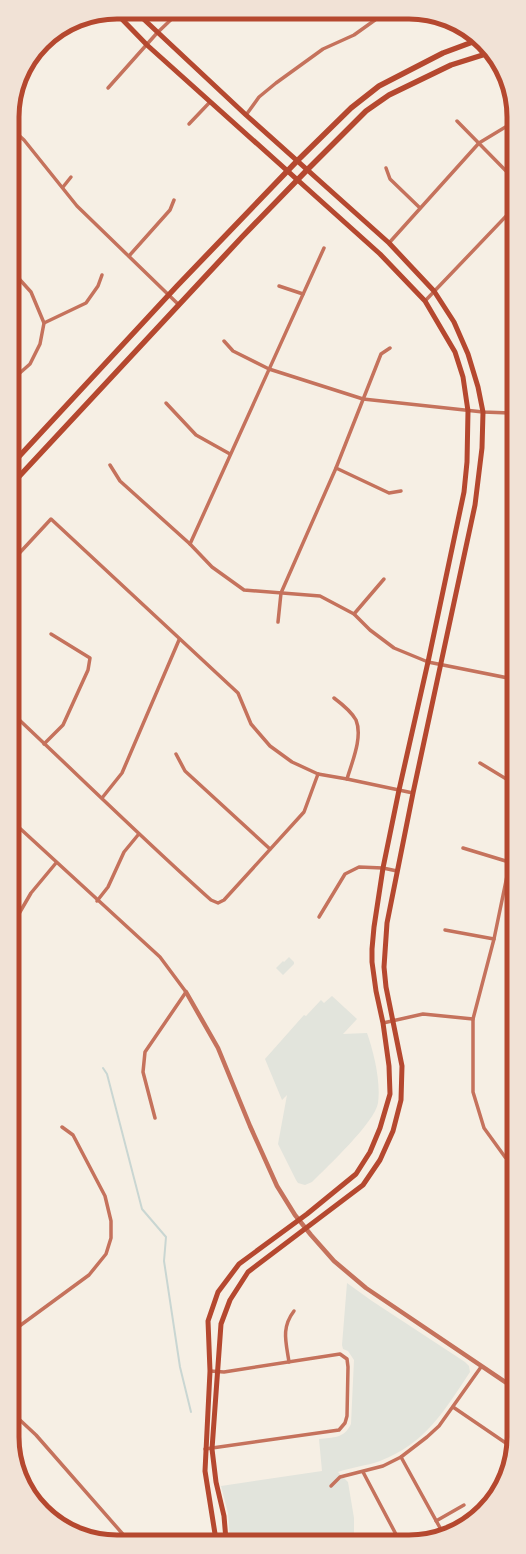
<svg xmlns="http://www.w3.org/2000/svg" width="526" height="1554" viewBox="0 0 526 1554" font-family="'Golos Text',sans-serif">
<rect width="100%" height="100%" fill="#f6efe4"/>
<g fill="#e2e4dc">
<path d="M289,957l5,5v2l-11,11 -7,-7 7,-7 1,1z"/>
<path d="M332,996l25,23 -14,15 24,-1c7,20 14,49 11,70 -3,19 -50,63 -66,79l-7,3 -7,-2 -2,-3 -18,-36 9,-49 -5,5 -17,-41 39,-44 2,1 15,-16 3,3z"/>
<path d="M347,1283l25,18 93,61 4,4 1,6c-25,38 -45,72 -90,89 -14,5 -28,6 -42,11l10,10 6,36v22h-124l-2,-27 -7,-27 101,-15 -3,-32c14,-2 25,0 32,-15l3,-64 -6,-9 -5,-2 -1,-4z"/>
</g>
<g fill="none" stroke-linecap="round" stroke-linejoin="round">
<path stroke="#c9d6d2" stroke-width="2" d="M103,1068l4,6 35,135 24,28 -2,24 16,106 11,45"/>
<g stroke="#c5725c" stroke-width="3.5">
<path d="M108,88l49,-55 22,-21"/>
<path d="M246,115l13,-18 17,-14 47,-34 31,-14 21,-15 4,-6"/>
<path d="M457,121l55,56"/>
<path d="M189,124l21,-22"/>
<path d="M12,129l12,11 53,66 102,99"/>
<path d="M386,168l4,11 30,29"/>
<path d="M63,187l8,-10"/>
<path d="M389,243l90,-100 33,-20"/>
<path d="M129,256l41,-46 4,-10"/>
<path d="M12,271l19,21 13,31 -4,21 -10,20 -17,15"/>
<path d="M279,286l24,8"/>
<path d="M425,301l87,-91"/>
<path d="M44,323l42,-20 12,-17 4,-11"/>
<path d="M224,341l9,10 36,18 94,30 120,13 29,1"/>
<path d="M166,403l30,32 34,19"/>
<path d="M110,465l10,16 70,63 22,23 32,23 76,6 34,18 16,16 24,18 34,14 85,17"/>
<path d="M336,468l53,25 12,-2"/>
<path d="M190,544l134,-296"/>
<path d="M13,560l38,-41 187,174 13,31 19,22 22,16 26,12 29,5 66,14"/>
<path d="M513,578l-3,11h3"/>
<path d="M354,614l30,-35"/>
<path d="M278,622l3,-29 55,-125 45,-114 9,-6"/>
<path d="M334,698c8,6 17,13 22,22 7,17 -4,42 -9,59"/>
<path d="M13,714c66,62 131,126 198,186l7,3 6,-3 80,-88 14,-38"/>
<path d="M44,744l19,-19 25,-55 2,-12 -39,-24"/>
<path d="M176,754l9,17 85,78"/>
<path d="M480,763l33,20"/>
<path d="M102,798l20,-25 57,-133"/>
<path d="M13,822l147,135 26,35 -41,60 -2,20 12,46"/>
<path d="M513,847l-19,92 -21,80v73l11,36 21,29 8,6"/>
<path d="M463,848l46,14"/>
<path d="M97,901l11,-14 16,-35 14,-17"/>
<path d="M319,917l26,-43 14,-7 24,1 14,3"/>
<path d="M13,924l18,-31 25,-30"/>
<path d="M445,930l49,9"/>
<path d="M383,1023l40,-9 50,5"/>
<path d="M14,1330l75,-55 17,-21 5,-16v-17l-6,-25 -32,-61 -11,-8"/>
<path d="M289,1362c-3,-20 -8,-34 5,-51"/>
<path d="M453,1407l60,41"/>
<path d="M14,1416l7,5 15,14 92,105"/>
<path d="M205,1449l134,-19 6,-7 2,-7 1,-49 -1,-8 -7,-5 -116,18 -14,-1"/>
<path d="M401,1457l43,78"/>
<path d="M363,1472l36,68"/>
<path d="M331,1486l9,-9 43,-11 18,-9 26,-20 12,-11 42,-59"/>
<path d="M436,1521l28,-16"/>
</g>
<path stroke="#c5725c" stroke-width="4.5" d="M186,992l32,56 32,78 27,60 18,29 16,20 23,26 32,27 148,100"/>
<g stroke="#b5482f" stroke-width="5">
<path d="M115,12l32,33 233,209 45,47 30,51 8,25 5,34 -1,51 -3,30 -36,170 -29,128 -16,78 -9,59 -2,22v13l4,29 7,32 6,43 1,28 -10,34 -10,24 -14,22 -49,40 -68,50 -21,28 -10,29 2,50 -5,100 11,69"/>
<path d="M136,12l110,103 143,128 45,48 20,31 14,32 10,33 5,25 -1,36 -7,57 -62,288 -26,130 -3,44 2,20 16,79 -1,34 -8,31 -13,29 -17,25 -115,87 -18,28 -9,24 -9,125 4,33 8,34 2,24"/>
</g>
<g stroke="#b5482f" stroke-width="5.5">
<path d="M13,463l164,-177 120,-125 54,-53 28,-22 64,-33 35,-13"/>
<path d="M13,483l229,-246 65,-67 59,-59 23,-16 62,-30 38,-12"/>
</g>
</g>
<path d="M0 0H526V1554H0ZM117 19H409A98 98 0 0 1 507 117V1437A98 98 0 0 1 409 1535H117A98 98 0 0 1 19 1437V117A98 98 0 0 1 117 19Z" fill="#f1e2d6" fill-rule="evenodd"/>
<path fill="none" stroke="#b5482f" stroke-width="5" d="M117 19H409A98 98 0 0 1 507 117V1437A98 98 0 0 1 409 1535H117A98 98 0 0 1 19 1437V117A98 98 0 0 1 117 19Z"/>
</svg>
